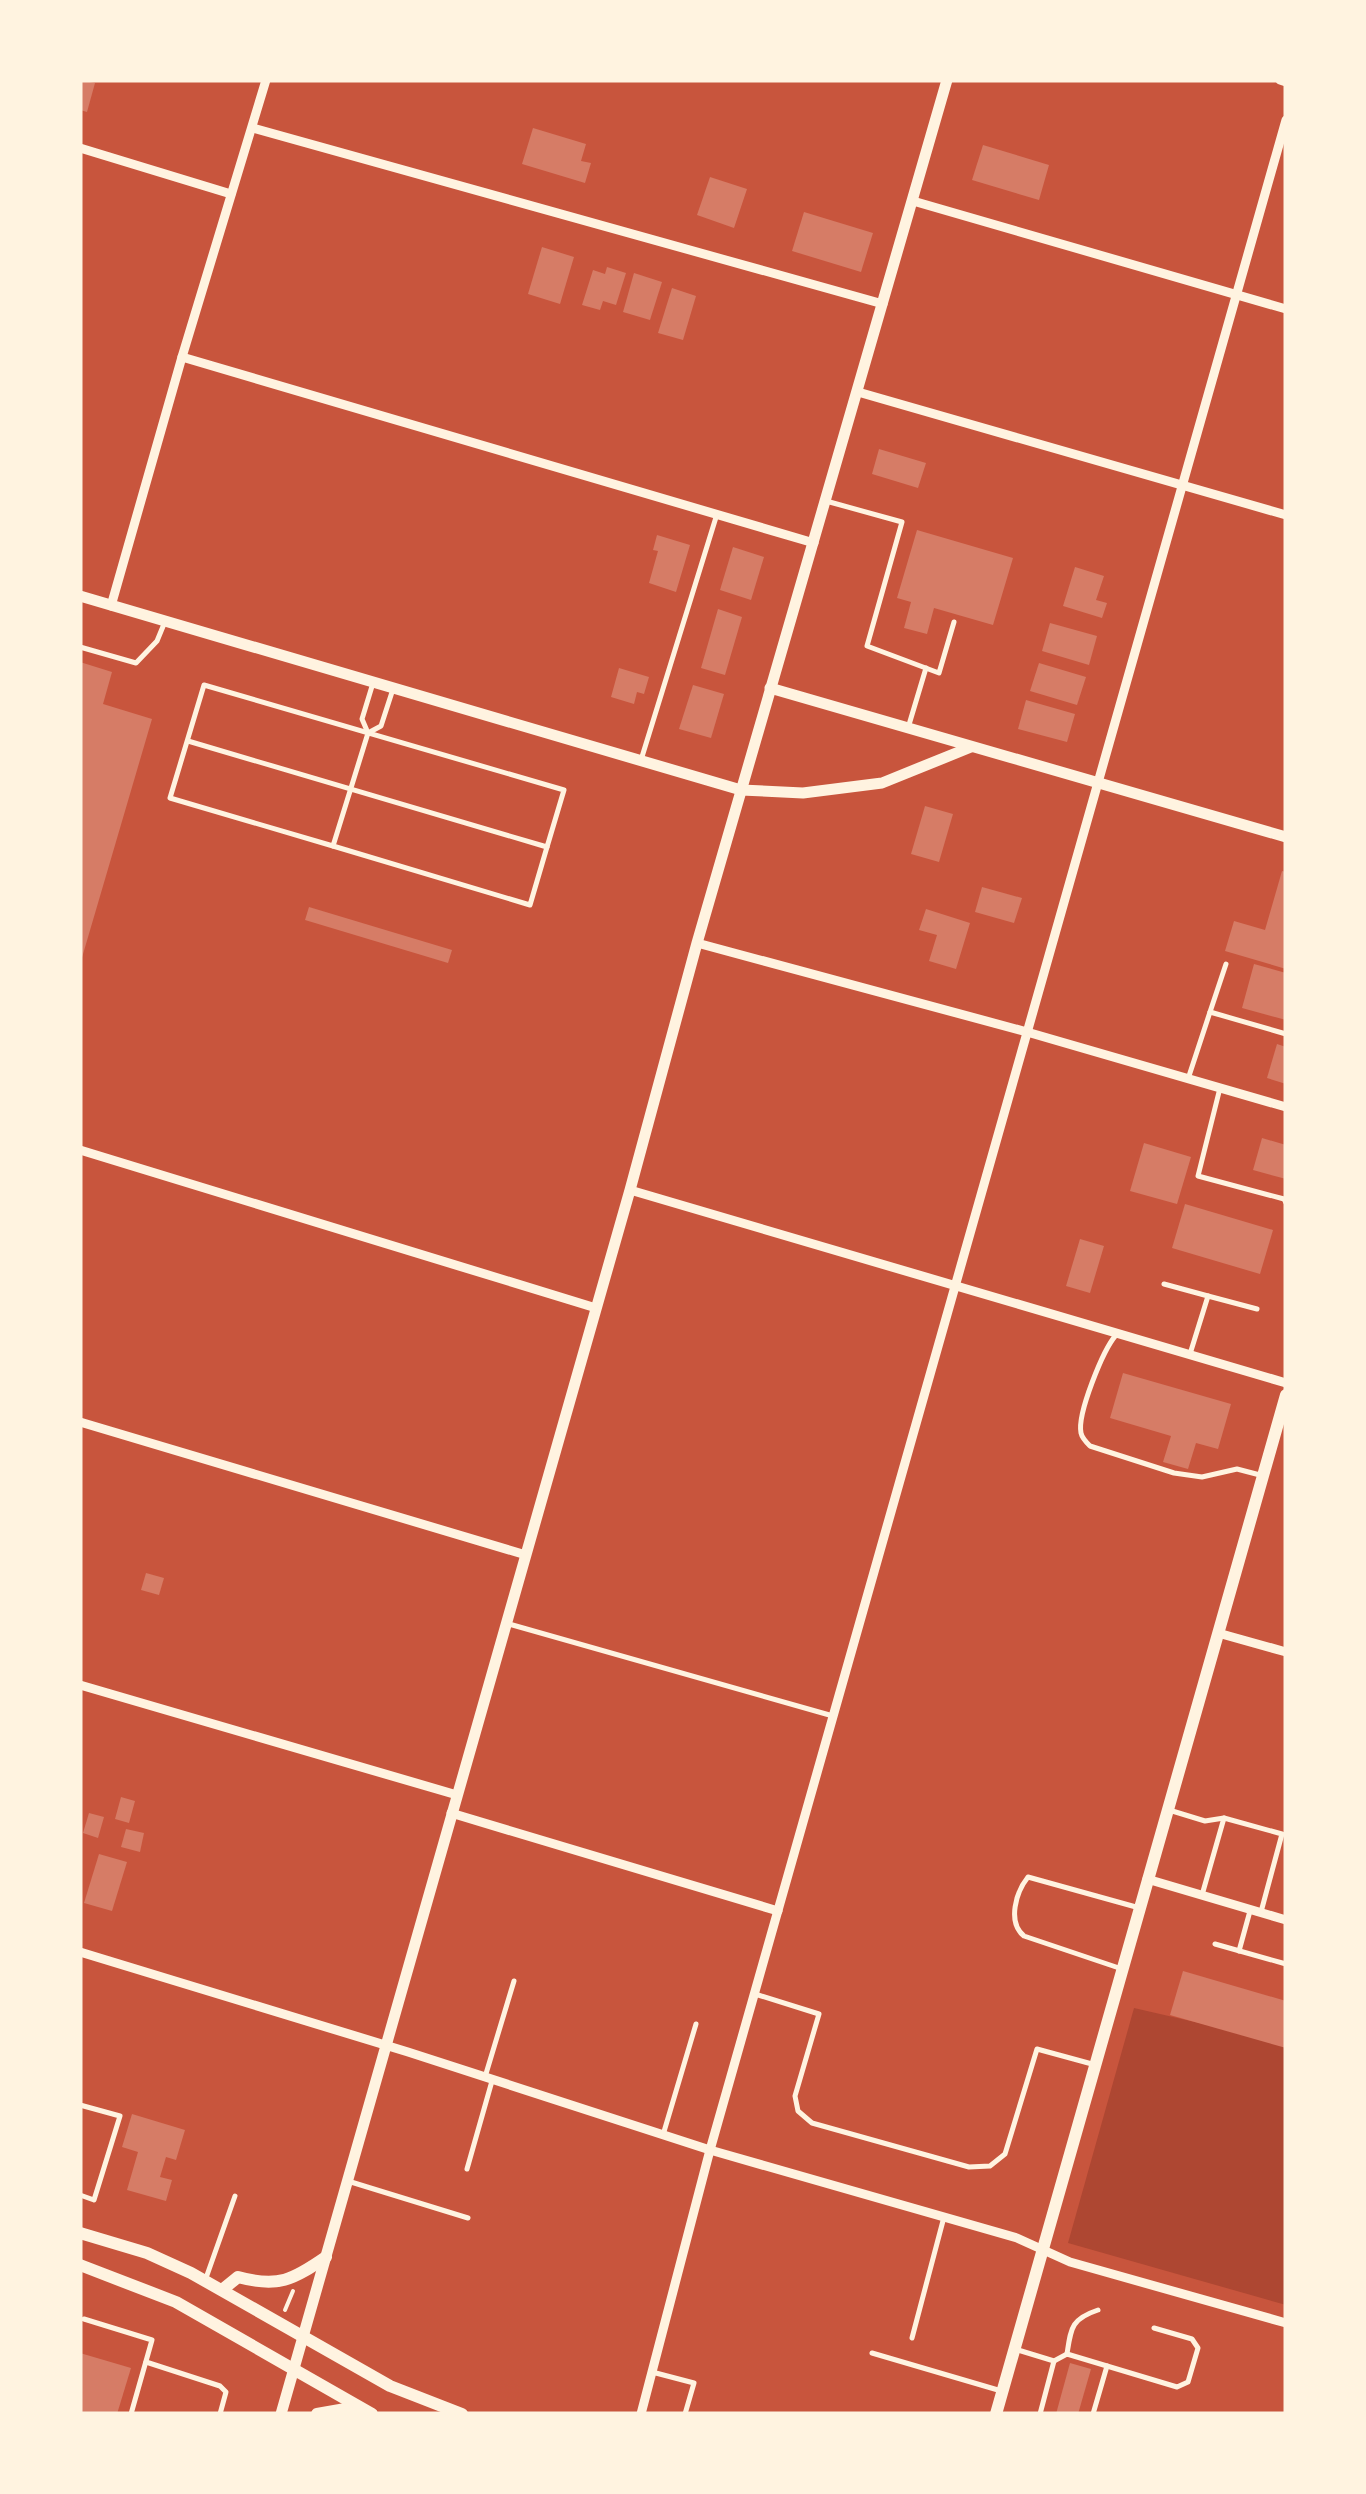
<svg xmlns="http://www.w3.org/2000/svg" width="1366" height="2494" viewBox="0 0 1366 2494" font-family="Helvetica,sans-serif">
<rect width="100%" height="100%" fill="#c8553d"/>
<path fill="#ae4732" d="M1134,2008l152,35v262l-218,-62z"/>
<g fill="#d67c66">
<path d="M80,80l15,3 -8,29 -7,-2z"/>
<path d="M533,128l53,16 -5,17 10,2 -6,20 -63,-19z"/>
<path d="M983,145l66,20 -10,35 -67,-20z"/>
<path d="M710,177l37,12 -13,39 -37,-13z"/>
<path d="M804,212l69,21 -12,39 -69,-21z"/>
<path d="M542,247l32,10 -14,47 -32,-10z"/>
<path d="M607,267l19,6 -10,32 -13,-4 -3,9 -18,-5 11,-35 12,4z"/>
<path d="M634,273l28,9 -12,38 -27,-8z"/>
<path d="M672,288l24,8 -13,44 -25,-7z"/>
<path d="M879,449l47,14 -8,25 -46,-14z"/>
<path d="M917,530l96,28 -20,67 -59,-17 -7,26 -23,-6 7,-26 -14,-4z"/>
<path d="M657,535l33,10 -14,47 -27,-9 9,-32 -5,-1z"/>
<path d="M733,547l31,10 -13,43 -31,-10z"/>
<path d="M1075,567l29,9 -8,24 11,3 -5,15 -39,-12z"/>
<path d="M718,609l24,8 -17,58 -24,-7z"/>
<path d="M1050,623l47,13 -8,29 -47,-14z"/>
<path d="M80,662l32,10 -9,32 49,15 -71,242z"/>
<path d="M1039,663l47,14 -9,28 -47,-14z"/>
<path d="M619,668l30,9 -5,17 -7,-2 -3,12 -23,-7z"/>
<path d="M693,685l31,9 -13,44 -32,-9z"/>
<path d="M1026,700l49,14 -8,28 -49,-13z"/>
<path d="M925,806l28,8 -14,48 -28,-8z"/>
<path d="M1282,871l4,1v97l-61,-18 9,-30 31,9z"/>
<path d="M982,887l40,11 -8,25 -39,-11z"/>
<path d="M309,907l143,43 -4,13 -143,-43z"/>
<path d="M926,909l44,14 -14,46 -27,-8 8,-26 -18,-5z"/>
<path d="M1254,964l32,9v47l-44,-12z"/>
<path d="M1277,1044l9,3v37l-19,-6z"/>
<path d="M1262,1138l24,7v34l-33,-9z"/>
<path d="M1144,1143l47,14 -14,47 -47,-13z"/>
<path d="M1185,1204l88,26 -13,44 -88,-26z"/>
<path d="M1080,1239l24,7 -14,47 -24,-7z"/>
<path d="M1123,1373l108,31 -13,45 -22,-6 -8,26 -25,-7 8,-26 -61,-18z"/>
<path d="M146,1573l18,5 -5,17 -18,-5z"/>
<path d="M121,1797l14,4 -6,22 -14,-4z"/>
<path d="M89,1813l15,4 -6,21 -15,-5z"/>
<path d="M126,1829l18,4 -4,19 -19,-5z"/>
<path d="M99,1854l28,8 -15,49 -28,-8z"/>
<path d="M1183,1971l103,30v47l-116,-33z"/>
<path d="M132,2114l53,16 -9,30 -10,-3 -6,20 12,3 -6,21 -39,-11 11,-38 -16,-5z"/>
<path d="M80,2353l51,15 -14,46h-37z"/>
<path d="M1070,2363l21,6 -13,45h-22z"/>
</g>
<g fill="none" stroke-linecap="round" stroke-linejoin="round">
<path stroke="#fff3e0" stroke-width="4" d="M285,2310l8,-19"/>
<g stroke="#fff3e0" stroke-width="5">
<path d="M826,501l76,21 -35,124 72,27 15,-51"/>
<path d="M80,647l56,16 21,-22 7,-17"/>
<path d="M373,683l-11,36 6,14 13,-7 12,-37"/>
<path d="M908,728l18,-60"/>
<path d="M188,741l359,106 17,-57 -360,-105 -34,113 163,48 35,-113"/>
<path d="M641,760l76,-246"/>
<path d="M333,846l197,59 17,-58"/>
<path d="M1226,964l-16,48 76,22"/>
<path d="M1188,1079l22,-67"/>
<path d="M1220,1088l-22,88 86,23 2,4"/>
<path d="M1164,1284l44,12"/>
<path d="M1116,1335c-13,15 -39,79 -35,98 1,5 5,9 9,13l84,27 28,4 35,-8 23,6"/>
<path d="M1190,1354l18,-58 49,13"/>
<path d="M509,1624l324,92"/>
<path d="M1169,1810l36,11 19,-3"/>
<path d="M1202,1895l22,-77 58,16 -21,78"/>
<path d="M1215,1944l71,20"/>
<path d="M1239,1951l11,-40"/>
<path d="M1122,1969l-98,-33c-17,-14 -8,-44 4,-59l108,30"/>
<path d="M755,1994l64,20 -24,82 3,15 14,12 157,44 21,-1 15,-12 32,-105 55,15"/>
<path d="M485,2077l29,-96"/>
<path d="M80,2105l40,11 -26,84 -14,-5"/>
<path d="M663,2135l33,-111"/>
<path d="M467,2169l25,-88"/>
<path d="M351,2182l117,36"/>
<path d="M206,2278l29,-82"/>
<path d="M84,2319l68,21 -21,74"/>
<path d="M912,2338l32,-121"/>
<path d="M1018,2350l36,11 13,-7 110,33 11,-5 10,-34 -6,-9 -38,-11"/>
<path d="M872,2353l126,37"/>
<path d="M1067,2354c4,-26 4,-35 31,-44"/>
<path d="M146,2362l74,24 6,6 -6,22"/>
<path d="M652,2372l42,11 -9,31"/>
<path d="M1040,2414l14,-53"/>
<path d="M1093,2414l14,-48"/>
</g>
<g stroke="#fff3e0" stroke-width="9">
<path d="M1280,80l6,2"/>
<path d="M253,128l630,176"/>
<path d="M80,148l151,46"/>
<path d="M913,201l373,108"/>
<path d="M182,357l632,186"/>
<path d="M858,392l428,123"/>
<path d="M111,606l71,-249 84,-277"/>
<path d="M697,943l330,89 259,75"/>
<path d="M80,1150l516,158"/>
<path d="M630,1190l656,193"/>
<path d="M80,1422l446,133"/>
<path d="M1218,1633l68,19"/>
<path d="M80,1685l377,110"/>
<path d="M451,1813l327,98"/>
<path d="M1147,1879l139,41"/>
<path d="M80,1952l328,100 302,98 307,88 53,24 216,61"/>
<path d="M641,2414l69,-264 576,-2030"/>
</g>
<g stroke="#fff3e0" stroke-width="11">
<path d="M80,596l661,194 62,3 79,-10 89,-36"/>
<path d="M770,688l516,149"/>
<path d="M281,2414l349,-1224 67,-247 250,-863"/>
</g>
<g stroke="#fff3e0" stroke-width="12">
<path d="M80,2233l67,20 44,20 199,113 72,28"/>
<path d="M80,2265l96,37 196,112"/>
<path d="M222,2290l16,-13c40,11 55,3 88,-20"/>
<path d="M317,2414l40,-7"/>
<path d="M996,2414l290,-1019"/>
</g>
</g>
<rect width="1366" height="2494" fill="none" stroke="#fff3e0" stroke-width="165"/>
</svg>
